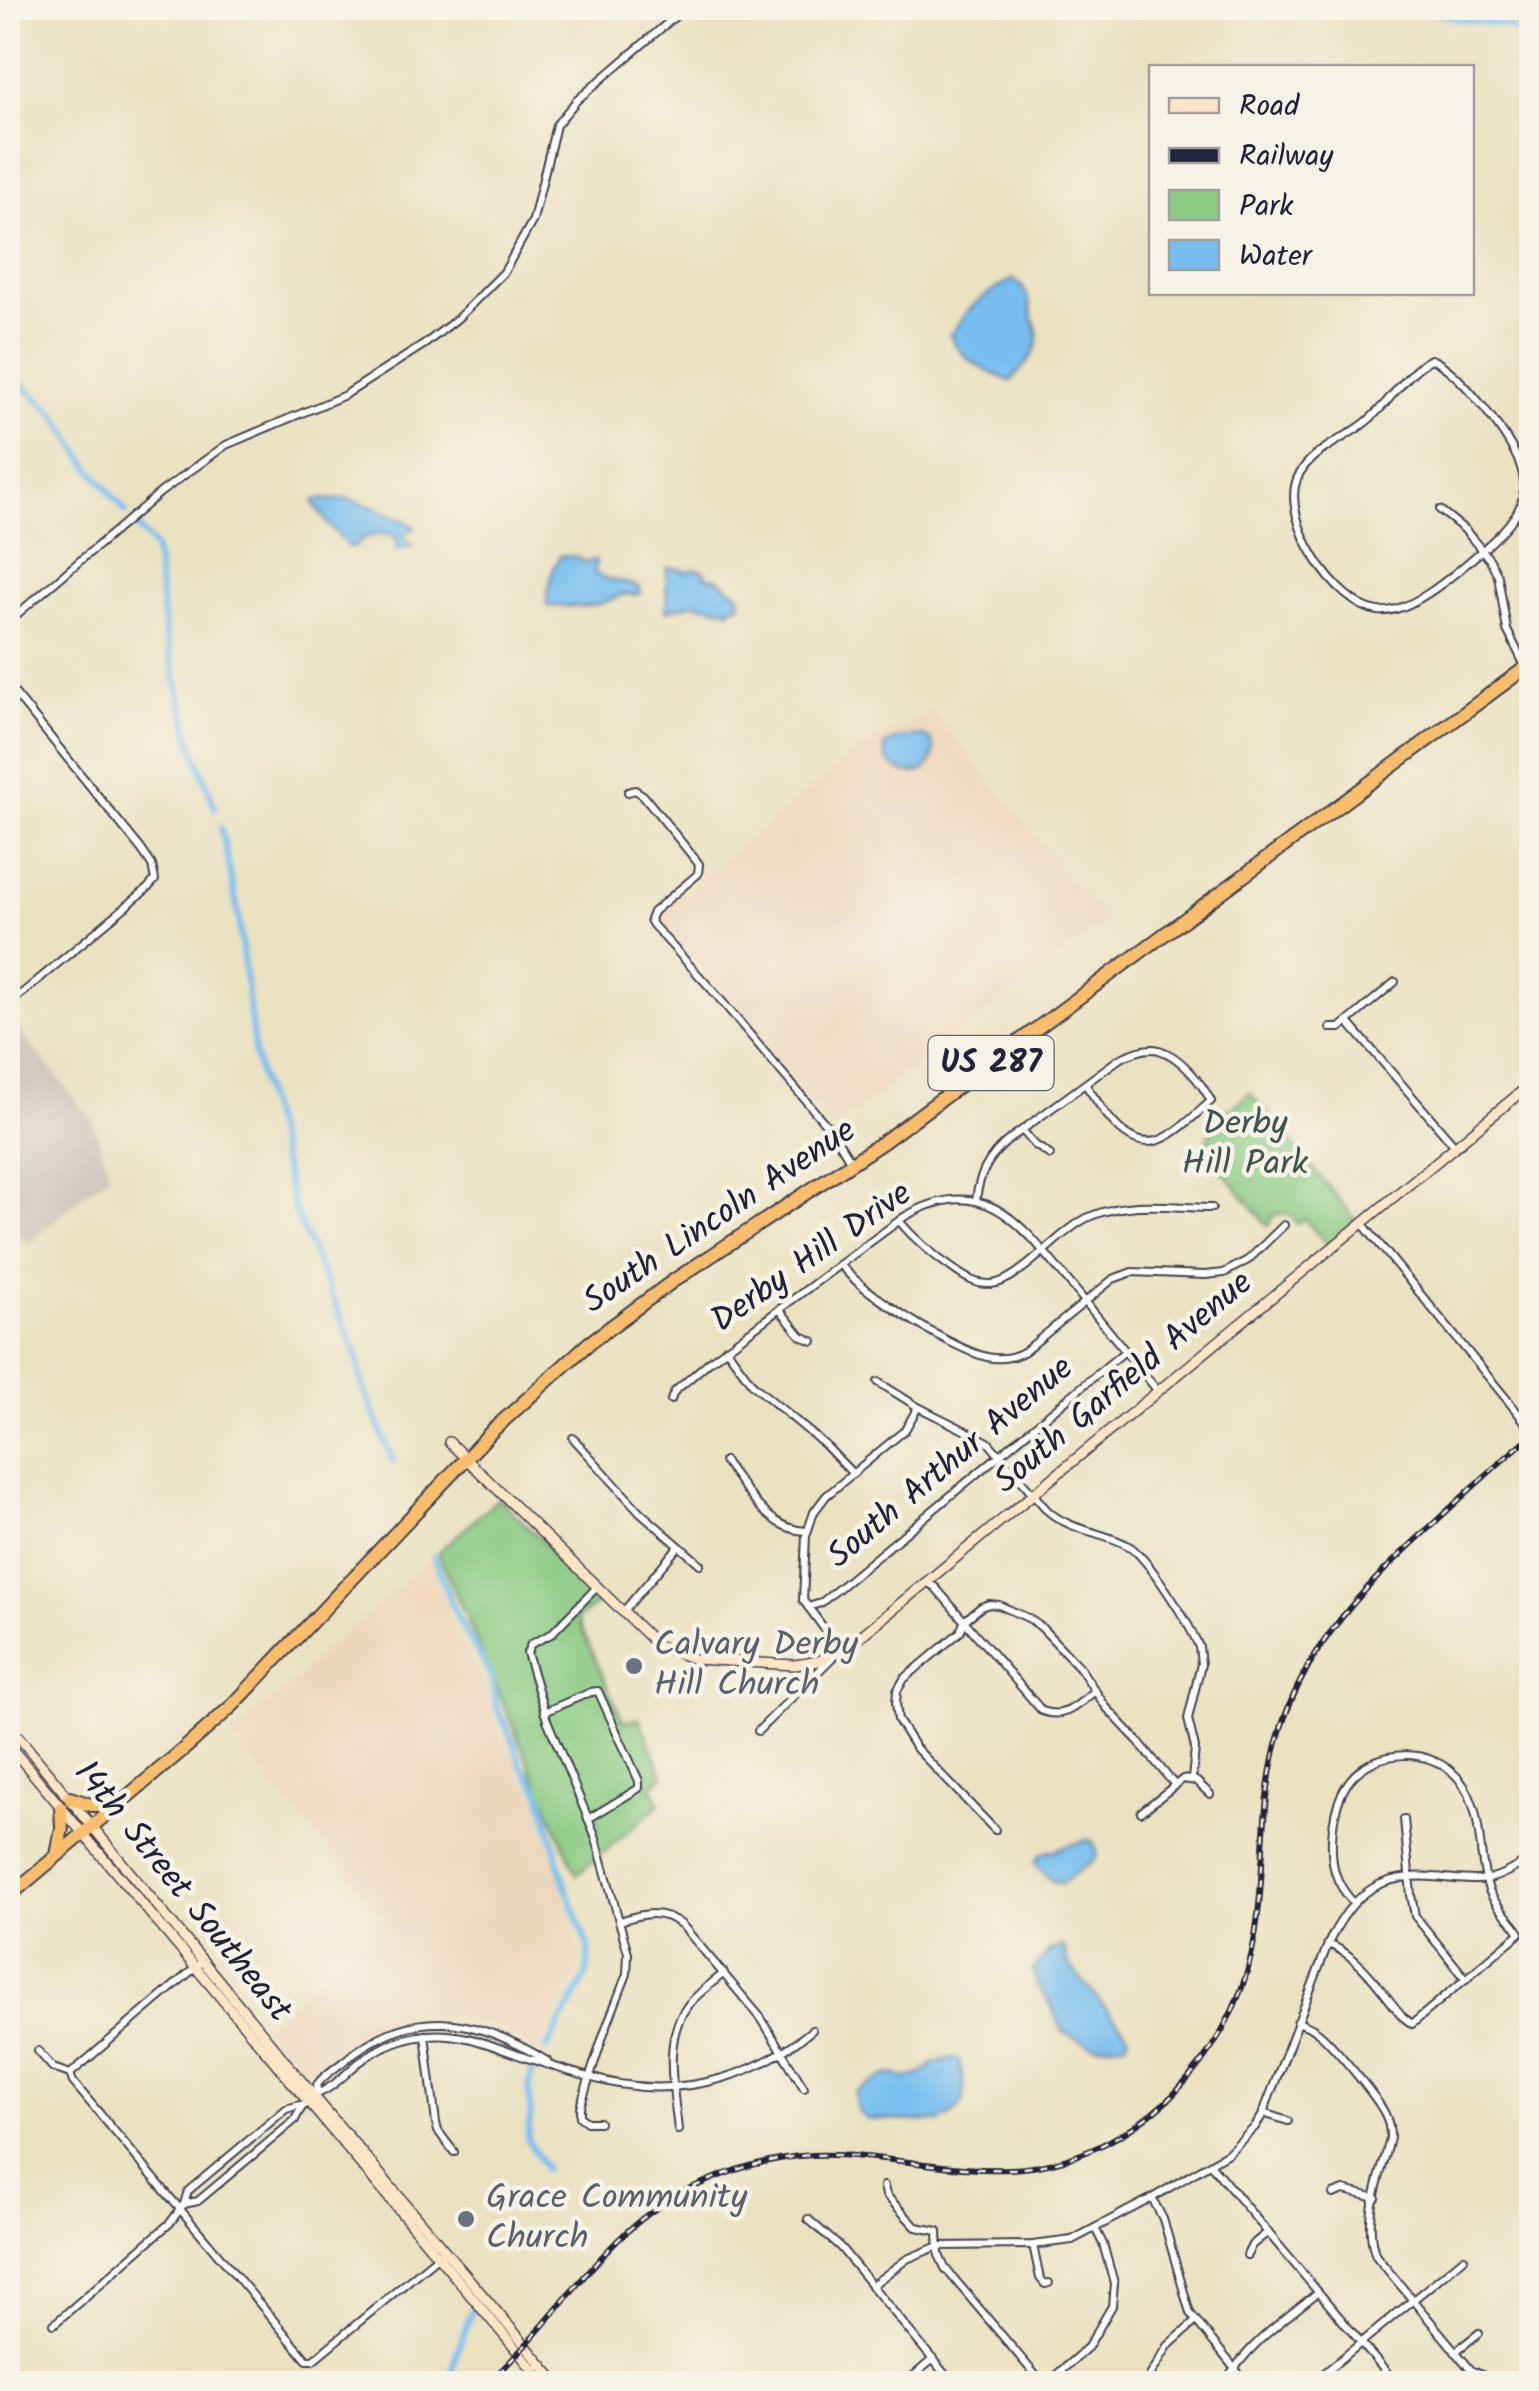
<svg xmlns="http://www.w3.org/2000/svg" width="1539" height="2391" viewBox="0 0 1539 2391" font-family="Kalam,sans-serif">
<rect width="100%" height="100%" fill="#f7f3e8"/>
<filter id="ink" filterUnits="userSpaceOnUse"><feTurbulence type="fractalNoise" baseFrequency=".01" numOctaves="2"/><feDisplacementMap in="SourceGraphic" scale="20" xChannelSelector="R" yChannelSelector="G"/><feConvolveMatrix kernelMatrix="1 2 1 2 8 2 1 2 1" color-interpolation-filters="sRGB"/></filter>
<filter id="wash" filterUnits="userSpaceOnUse"><feTurbulence type="fractalNoise" baseFrequency=".0048" numOctaves="4" result="noise"/><feDisplacementMap in="SourceGraphic" scale="40" xChannelSelector="R" yChannelSelector="G"/><feGaussianBlur stdDeviation="2.25" result="paint"/><feColorMatrix in="noise" values="0 0 0 0 0 0 0 0 0 0 0 0 0 0 0 0 0 1.4 0 .05"/><feComposite in="paint" operator="in"/></filter>
<g filter="url(#wash)">
<rect width="100%" height="100%" fill="#ebe2c1"/>
<g fill="#edd7bb">
<path d="M931,709l174,212 -272,208 -177,-213 200,-164z"/>
<path d="M431,1557l25,77 30,47 14,55 14,20 8,21 14,18 45,161 -2,14 -41,82 -47,-26 -36,-9 -50,5 -43,20 -51,39 -47,-56 123,-105 -156,-185z"/>
</g>
<path fill="#ccc2b9" d="M8,1017l84,102 18,56 -22,16 -60,53 -20,-24z"/>
<g fill="#8aca82" stroke="#56765e" stroke-width="2.5">
<path d="M1250,1093l107,128 -29,24 -24,-26 -7,5 -6,-8 -9,-3 -9,3 -5,10 -42,-51 -25,-18 13,-37 6,-4 3,-8 7,2z"/>
<path d="M499,1498l102,103 -24,18 46,102 16,-3 24,58 -11,10 8,18 -83,71 -139,-323z"/>
</g>
<g fill="#77beef" stroke="#4c7095" stroke-width="2.5">
<path d="M1013,279c14,10 16,19 19,35 1,8 7,17 6,25 -1,16 -17,30 -27,42 -21,-7 -55,-24 -61,-47 8,-6 9,-12 15,-20 13,-15 31,-25 48,-35z"/>
<path d="M321,499c9,2 16,0 25,0 12,1 61,21 70,29l-12,6v4l9,7 -14,5 -2,-1v-11c-15,-8 -32,-4 -42,9h-6l-21,-23 -14,-21 1,-3z"/>
<path d="M560,556l19,1 3,5 14,-2 -2,13c13,8 30,8 45,14l2,6 -9,2 -7,-1 -25,10 -18,3 -34,-1 -2,-4 7,-32z"/>
<path d="M667,568l16,1v3c9,-2 14,-5 23,0l-1,4 13,3 22,16 1,9 -10,3 -1,3 -36,-7 -28,8z"/>
<path d="M923,736l6,3c9,11 4,22 -5,32 -19,6 -38,-3 -40,-24 10,-10 25,-10 39,-11z"/>
<path d="M1086,1840l6,1c4,6 7,11 3,18l-34,25 -10,-4 -16,-17 6,-9z"/>
<path d="M1062,1946l3,3 3,15 61,71 -2,7 -33,4 -30,-13 -14,-30 -12,-17 -5,-15 16,-20z"/>
<path d="M954,2058l5,2c6,30 14,47 -20,62l-72,-3c-10,-6 -14,-16 -11,-27l30,-17 8,-1 10,4 7,-1 9,-3 16,-12z"/>
</g>
<g fill="none" stroke-linecap="round" stroke-linejoin="round">
<g stroke="#77beef" stroke-width="6">
<path d="M1422,8l31,10 47,6 32,12"/>
<path d="M8,373l46,39 34,53 38,47"/>
<path d="M134,524l21,23 10,88 27,108 23,65"/>
<path d="M221,828l16,79 18,150 40,155 62,142 5,29 31,78"/>
<path d="M434,1556l23,61 33,57 7,34 18,37 6,19 19,28 25,93 25,66 -4,26 -39,71"/>
<path d="M533,2069l-5,20 3,24 -4,26 18,29"/>
<path d="M447,2384l24,-73"/>
</g>
</g>
</g>
<g filter="url(#ink)">
<g fill="none" stroke-linecap="round" stroke-linejoin="round">
<g stroke="#403f4f" stroke-width="10">
<g id="street">
<path d="M1431,359c28,11 76,75 88,103 15,37 -5,60 -32,84 -24,21 -75,69 -109,65 -43,-6 -97,-90 -81,-132 11,-28 47,-39 69,-57 24,-19 39,-49 65,-63z"/>
<path d="M1440,510l25,20 25,30 8,16 9,54 18,36"/>
<path d="M8,622l153,-130 65,-47 119,-50 80,-51 33,-26 46,-46 29,-52 23,-95 21,-25 108,-92"/>
<path d="M8,685l133,164 11,16 3,15 -7,8 -140,117"/>
<path d="M628,792l7,-2 8,5 56,69 -1,10 -45,38 -3,8 3,5 61,67 119,141 18,29"/>
<path d="M1348,1022l107,124"/>
<path d="M1330,1028h10l55,-46"/>
<path d="M1022,1130l13,15 15,10"/>
<path d="M976,1201c3,-33 19,-53 46,-71l97,-71c10,-5 28,-13 40,-9 21,6 42,32 52,51 -13,11 -27,26 -43,35 -39,23 -64,-26 -83,-52"/>
<path d="M899,1221c17,20 35,35 57,50 10,7 21,14 35,13 28,-1 69,-55 100,-68 38,-16 81,-9 121,-8"/>
<path d="M1362,1223l170,207"/>
<path d="M840,1264c19,27 114,86 147,93 14,3 26,1 38,-6l88,-72 19,-7 73,3 19,-2 24,-13 36,-35"/>
<path d="M779,1309l22,27 12,5"/>
<path d="M726,1348l27,37 72,60 28,29"/>
<path d="M878,1382l40,25 70,35 60,69c23,20 53,20 79,34 20,10 63,80 72,102l2,17 -13,55 7,29 -3,32"/>
<path d="M671,1400l3,-8 37,-32 193,-143c84,-49 121,13 170,71 28,34 55,68 83,102"/>
<path d="M573,1438l67,74 60,52"/>
<path d="M724,1461c23,29 43,69 83,70"/>
<path d="M926,1582l9,5 107,124c23,9 36,-7 53,-20"/>
<path d="M597,1587l-46,47 -20,10 -4,9 20,67 48,115 33,118 -1,21 -23,59 -24,74v10l7,5h12"/>
<path d="M808,1607l13,-4 304,-252"/>
<path d="M623,1612l55,-65"/>
<path d="M544,1712l47,-20 7,-1 41,90v7l-3,2 -48,29"/>
<path d="M758,1731l82,-81 -37,-50 3,-64 8,-24 12,-16 79,-66 13,-23"/>
<path d="M1141,1812l42,-33 13,2 14,13"/>
<path d="M1404,1819l7,76 4,21 51,63"/>
<path d="M995,1830l-80,-83 -17,-27 -2,-17 1,-12 7,-12 56,-47 5,-12 16,-13 8,-3 10,1 29,13 13,9 39,41 26,39 32,34 36,43"/>
<path d="M620,1921c24,-8 41,-12 62,4l79,93 43,70"/>
<path d="M1328,1944c33,12 53,47 75,73l9,7 108,-91c-9,-15 -25,-26 -31,-43 -13,-36 -4,-80 -30,-111 -27,-32 -83,-32 -109,1 -13,17 -17,38 -18,59 -1,26 3,44 21,63"/>
<path d="M1297,2022c8,3 15,5 22,11 15,13 58,64 66,81 4,8 5,16 5,24 -8,37 -29,81 -14,118l95,114 31,14"/>
<path d="M425,2035l11,88 2,8 16,21"/>
<path d="M38,2051l15,17 17,6"/>
<path d="M70,2074l3,8 234,278h6l128,-106"/>
<path d="M70,2074l133,-113"/>
<path d="M314,2095c18,-6 29,-19 43,-31 20,-16 44,-27 70,-29 37,-4 69,13 103,24 29,9 59,20 89,25 69,12 140,-9 193,-54"/>
<path d="M1263,2113l25,8"/>
<path d="M678,2130c-4,-39 -16,-92 10,-125 10,-12 24,-22 36,-32"/>
<path d="M1210,2164l186,220"/>
<path d="M884,2186l2,9 30,32 22,4 1,24 6,13 98,116"/>
<path d="M1333,2194l11,-4 32,8"/>
<path d="M1152,2198l11,21 27,94 57,71"/>
<path d="M184,2204l14,-3 97,-81c7,-16 9,-13 18,-25 9,-12 -2,-3 7,-14 6,-7 17,-14 24,-20 68,-57 132,-44 203,0"/>
<path d="M808,2219l32,28 113,137"/>
<path d="M1033,2245l7,33 5,6 4,-1"/>
<path d="M1247,2255l5,-10 16,-13"/>
<path d="M871,2286l36,-27 31,-13 95,-1 39,-5 80,-42 76,-45 27,-26 7,-11 66,-172c23,-48 49,-71 105,-67 19,1 38,5 56,2 15,-4 30,-13 43,-22"/>
<path d="M54,2324l116,-101 14,-19 4,-13 98,-82 14,-4"/>
<path d="M1455,2352l24,-19"/>
<path d="M518,2384l24,-20"/>
<path d="M904,2384l29,-25"/>
<path d="M1046,2384l42,-37 24,-41 2,-23 -11,-39 -8,-16"/>
<path d="M1145,2384l23,-38 28,-25"/>
<path d="M1225,2384c21,-39 59,-64 92,-91"/>
<path d="M1311,2384l153,-126"/>
</g>
</g>
<g stroke="#403f4f" stroke-width="12">
<g id="secondary">
<path d="M449,1442l208,203 37,14 101,6 24,-4 37,-21 676,-557"/>
<path d="M8,1724l305,371 245,289"/>
<path d="M8,1744l537,640"/>
</g>
</g>
<g stroke="#403f4f" stroke-width="16">
<g id="highway">
<path d="M70,1798l21,7h26"/>
<path d="M57,1855l5,-27 -1,-20"/>
<path d="M8,1897l177,-149 48,-43 260,-275 96,-87 84,-62 210,-139 649,-479"/>
</g>
</g>
<use href="#street" stroke="#fff" stroke-width="6"/>
<use href="#secondary" stroke="#fde5c5" stroke-width="9"/>
<use href="#highway" stroke="#f9be6d" stroke-width="12"/>
<g stroke="#22223b" stroke-width="6">
<path id="rail" d="M486,2384c75,-64 119,-160 212,-199 35,-16 76,-28 115,-30 66,-2 131,17 197,14 60,-2 119,-32 162,-73 39,-39 69,-90 80,-144 16,-75 5,-153 30,-227 29,-86 85,-140 150,-200 33,-31 65,-61 100,-90"/>
</g>
<use href="#rail" stroke="#f7f3e8" stroke-width="2.5" stroke-dasharray="8" stroke-linecap="butt"/>
</g>
</g>
<g fill="#6b7280" stroke="#f7f3e8" stroke-width="4">
<circle cx="634" cy="1666" r="10"/>
<circle cx="466" cy="2219" r="10"/>
</g>
<g text-anchor="middle" dominant-baseline="central" stroke-width="9" stroke-linejoin="round" paint-order="stroke">
<rect fill="#f7f3e8" stroke="#62616f" stroke-width="2.5" x="928.5" y="1036" width="125" height="54" rx="8"/>
<g font-size="32" font-weight="bold" fill="#22223b">
<text x="991" y="1063">US 287</text>
</g>
<g font-size="35" fill="#415450" stroke="#f7f3e8">
<text x="1245" y="1125">Derby<tspan x="1245" dy="40">Hill Park</tspan></text>
</g>
<g font-size="35" fill="#22223b" stroke="#f7f3e8">
<text transform="translate(720 1217) rotate(-34)">South Lincoln Avenue</text>
<text transform="translate(812 1258) rotate(-35)">Derby Hill Drive</text>
<text transform="translate(1124 1383) rotate(-40)">South Garfield Avenue</text>
<text transform="translate(951 1463) rotate(-40)">South Arthur Avenue</text>
<text transform="translate(182 1892) rotate(51)">14th Street Southeast</text>
</g>
<g font-size="35" fill="#5b616d" stroke="#f7f3e8" text-anchor="start">
<text x="654" y="1646">Calvary Derby<tspan x="654" dy="40">Hill Church</tspan></text>
<text x="486" y="2199">Grace Community<tspan x="486" dy="40">Church</tspan></text>
</g>
</g>
<rect width="1539" height="2391" fill="none" stroke="#f7f3e8" stroke-width="40"/>
<rect x="1149" y="65" width="325" height="230" fill="#f7f3e8" stroke="#a29fa3" stroke-width="2.5"/>
<rect x="1169" y="98" width="50" height="15" fill="#fde5c5" stroke="#a29fa3" stroke-width="2.5"/>
<text x="1239" y="115" font-size="30" fill="#22223b">Road</text>
<rect x="1169" y="148" width="50" height="15" fill="#22223b" stroke="#a29fa3" stroke-width="2.5"/>
<text x="1239" y="165" font-size="30" fill="#22223b">Railway</text>
<rect x="1169" y="190" width="50" height="30" fill="#8aca82" stroke="#a29fa3" stroke-width="2.5"/>
<text x="1239" y="215" font-size="30" fill="#22223b">Park</text>
<rect x="1169" y="240" width="50" height="30" fill="#77beef" stroke="#a29fa3" stroke-width="2.5"/>
<text x="1239" y="265" font-size="30" fill="#22223b">Water</text>
</svg>
